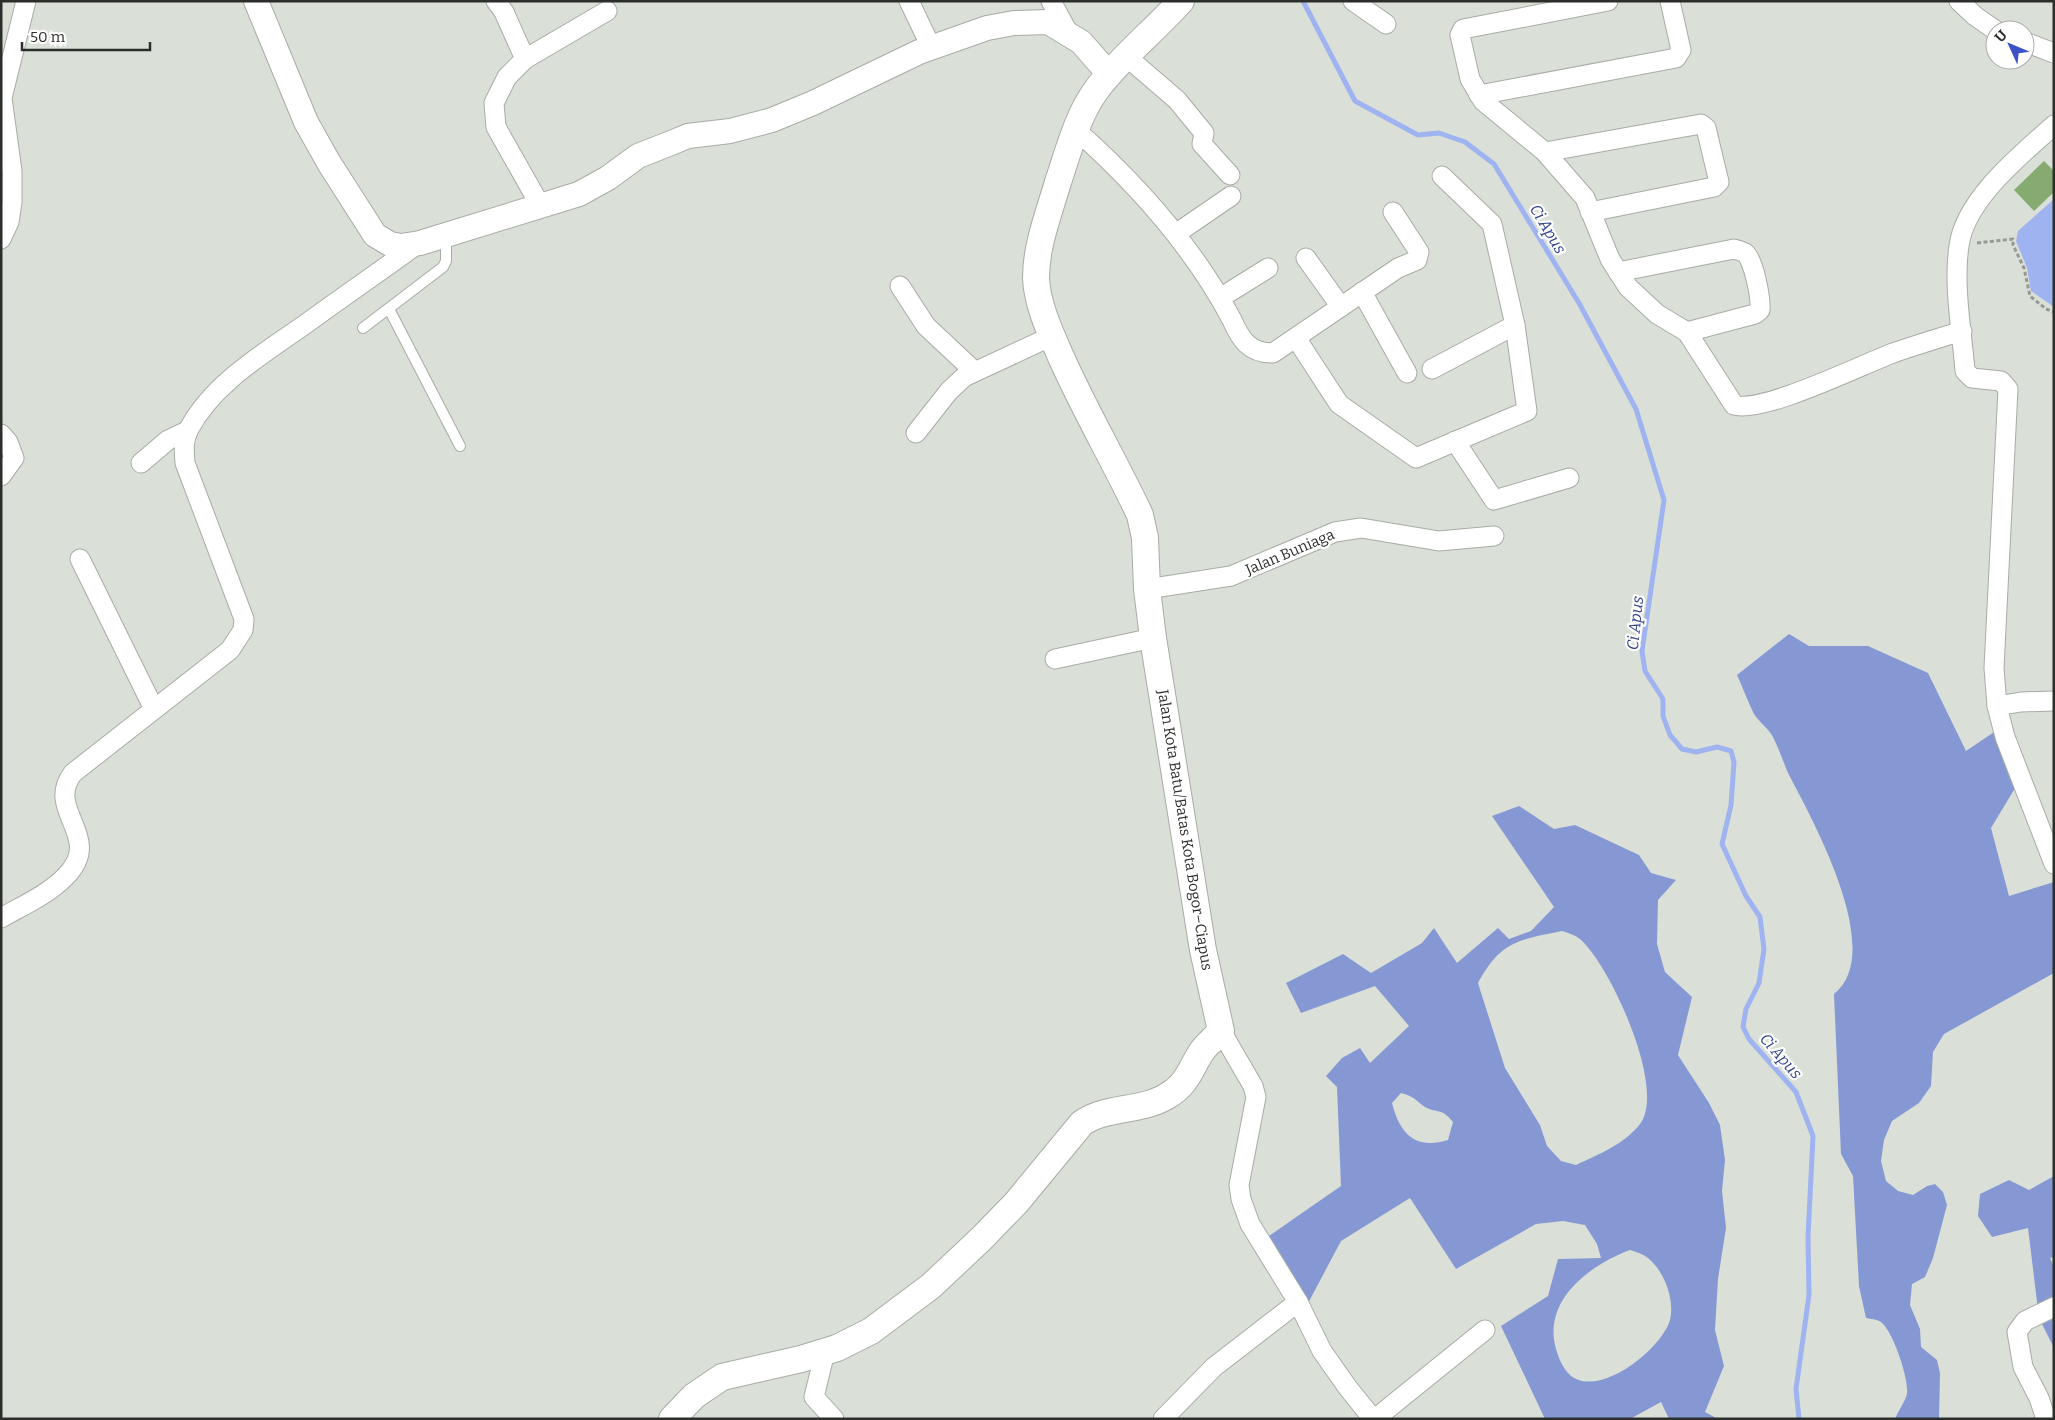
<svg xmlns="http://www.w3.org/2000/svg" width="2055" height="1420" viewBox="0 0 2055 1420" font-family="Bitter,serif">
<rect width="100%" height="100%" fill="#dae0d7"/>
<g fill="#8598d4" fill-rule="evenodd">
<path d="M1789,634l20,12h59l60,27 38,78 40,-27 20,46 -35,58 18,68 45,-14v91l-110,61 -11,18 -2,34 -12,17 -27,18 -8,19 -3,21 5,20 12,10 15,4 14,-9 8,-2 8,8 4,13 -14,53 -8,19 -13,7 -2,21 10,24 1,18 16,13 3,13 -1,46h-44c3,-8 10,-17 12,-25 2,-15 -14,-63 -26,-72 -4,-3 -11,-3 -15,-4l-7,-32 -6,-110 -12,-22 -7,-160c53,-42 -22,-175 -46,-221 -5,-12 -9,-24 -15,-36 -4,-8 -14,-15 -19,-23 -6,-12 -11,-26 -17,-39z"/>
<path d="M1519,806l35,23 21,-4 64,30 12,18 25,7 -18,20 -1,44 8,28 27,25 -14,58 31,48 11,22 5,35 -3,31 4,37 -8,51 -3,51 9,36 -19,46 13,7h-49l-8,-17 -31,17h-85l-44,-93 47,-30 10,-37 43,-1 -4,-14 -12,-19 -22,-4 -27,3 -80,45 -46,-71 -69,43 -36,68 -36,-73 72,-50 -4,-99 -11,-11 16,-18 18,-10 10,15 39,-37 -34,-40 -74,27 -15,-30 57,-29 28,19 51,-30 12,-15 23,35 41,-35 11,11 22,-8 23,-24 -62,-91zM1562,931c6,2 13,4 18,8 30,26 87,150 60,185 -15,20 -43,31 -64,41l-15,-4 -14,-15 -7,-21 -35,-57 -27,-85c23,-42 40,-43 84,-52zM1401,1093c13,3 14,7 24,14 13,7 16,0 28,15l-5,18c-33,10 -48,-6 -56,-37zM1630,1250c6,2 13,4 18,8 16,13 27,41 22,62 -8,28 -66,75 -96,58 -10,-6 -15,-19 -18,-29 -14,-49 34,-84 74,-99z"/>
<path d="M2054,1176v81l-4,1 4,9v81l-15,-30 -11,-90 -36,9 -14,-21 2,-22 29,-14 20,10z"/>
</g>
<path fill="#9fb3f1" d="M2054,199v108l-23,-16 -4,-23 -11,-27 2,-10z"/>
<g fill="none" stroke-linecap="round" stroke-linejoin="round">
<path stroke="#9fb3f1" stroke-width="5" d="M1303,1l52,100 63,34 21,-2 26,9 29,22 85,139 57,106 28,91 -22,151 3,20 18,28v17l7,19 12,14 14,3 21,-5 14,4 3,11 -3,43 -9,39 24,52 14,21 4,32 -5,34 -13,26 -3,18 6,12 47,53 17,44 -5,101 1,58 -13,94 3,30"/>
</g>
<path fill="#86ab71" d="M2044,161l10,10v21l-20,19 -20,-21z"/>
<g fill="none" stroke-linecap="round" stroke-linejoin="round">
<g stroke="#a7aca4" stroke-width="12">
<g id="service">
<path d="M389,309l71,137"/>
<path d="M363,328l80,-61 3,-6v-25"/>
</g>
</g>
<g stroke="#a7aca4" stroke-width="21">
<g id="minor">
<path d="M496,1l8,11 21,47"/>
<path d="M909,1l22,46"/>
<path d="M1051,1l18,33"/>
<path d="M1353,1l33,23"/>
<path d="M1608,1l-145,28 -3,6 10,44 13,22 62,51 40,46 25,61 18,28 29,27 30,18 47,73c28,9 127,-40 159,-52 23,-8 46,-15 69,-22"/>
<path d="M1959,1l16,15 20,14"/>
<path d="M2025,42l29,11"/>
<path d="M1127,57l50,43 27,33 -2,11 28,31"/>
<path d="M1479,95l197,-37 5,-8 -11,-49"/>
<path d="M2054,125c-33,30 -89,74 -95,121 -6,39 3,86 6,125l7,7 29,3 7,8 -14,279 3,38 8,31 49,127"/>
<path d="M1075,129c62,55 118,117 157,191 9,20 17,33 41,33l125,-85 19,-8 2,-8 -26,-40"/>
<path d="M1545,152l156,-28 5,4 13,54 -5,5 -124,25"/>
<path d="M540,205l-44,-78 -2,-24 13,-26 18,-18 82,-48"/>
<path d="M1177,233l54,-37"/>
<path d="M1,239l8,-17 3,-20v-31l-10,-73 24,-97"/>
<path d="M1306,258l35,49"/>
<path d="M1618,272l116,-23c3,1 8,2 11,4 9,7 16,46 15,57l-5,4 -68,18"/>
<path d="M900,286l26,40 48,45"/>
<path d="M1362,292l45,81"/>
<path d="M1220,298l48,-30"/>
<path d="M1296,338l43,66 77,54 111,-47 -12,-86"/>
<path d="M1432,369l83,-44 -23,-101 -50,-48"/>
<path d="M916,433l33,-42 15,-14 88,-41"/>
<path d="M1,434l7,8 6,16 -13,18"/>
<path d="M1455,441l39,59 75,-22"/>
<path d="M141,463l27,-23 19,-9"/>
<path d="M80,559l74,150"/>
<path d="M1147,589l84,-13 104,-44 26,-4 78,13 55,-5"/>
<path d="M1055,659l98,-21"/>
<path d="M1997,706l24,-4 33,-1"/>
<path d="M1,918c21,-12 48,-24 65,-42 39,-40 -22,-65 7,-103l157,-123 13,-20 1,-11 -59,-156c-1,-12 -2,-23 4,-34 24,-46 77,-77 118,-106 37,-27 75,-53 112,-80"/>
<path d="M1221,1031l32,55 3,11 -17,88 2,14 9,25 48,78 24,49 26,37 25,31"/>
<path d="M825,1352l-11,45 20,22"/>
<path d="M1163,1419l51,-52 84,-65"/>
<path d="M1375,1419l110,-89"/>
<path d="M2046,1419l-7,-21 -16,-31 -6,-35 8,-11 29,-14"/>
</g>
</g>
<g stroke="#a7aca4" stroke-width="26">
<path id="tertiary" d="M256,1l50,121 23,41 46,72 15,9 11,2 19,-3 159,-49 29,-16 30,-22 33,-13 17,-7 42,-5 42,-11 41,-17 106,-51 68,-24 27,-5 34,-1 33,20 28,32"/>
</g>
<g stroke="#a7aca4" stroke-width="28">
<path id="secondary" d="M672,1419l22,-23 28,-19 79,-18 36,-11 34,-17 60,-45 50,-47 35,-36 66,-80c24,-17 59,-11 85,-27 21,-12 23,-27 35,-45 5,-7 13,-13 19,-20l-18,-81 -50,-312 -6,-49 -2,-51 -5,-23c-25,-53 -55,-104 -79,-158 -11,-25 -24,-53 -25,-79 0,-33 13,-65 22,-96 11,-32 19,-66 39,-93 24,-32 57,-58 84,-88"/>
</g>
<path stroke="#959a93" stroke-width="3" stroke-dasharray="4 2.5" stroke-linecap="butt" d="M1977,243l36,-4v6l11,23 6,28 16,13 8,3"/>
<use href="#service" stroke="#fff" stroke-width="10"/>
<use href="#minor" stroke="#fff" stroke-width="19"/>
<use href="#tertiary" stroke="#fff" stroke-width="24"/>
<use href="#secondary" stroke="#fff" stroke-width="26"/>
</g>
<g text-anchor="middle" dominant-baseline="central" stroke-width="4.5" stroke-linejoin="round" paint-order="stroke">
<g font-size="15" fill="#2c2e2b" stroke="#fff">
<text transform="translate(1290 552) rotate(-23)">Jalan Buniaga</text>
<text transform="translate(1185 830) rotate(81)">Jalan Kota Batu/Batas Kota Bogor–Ciapus</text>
</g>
<g font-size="16" font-style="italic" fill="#33448d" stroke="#fff">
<text transform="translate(1548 229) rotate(59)">Ci Apus</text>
<text transform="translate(1635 623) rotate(-84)">Ci Apus</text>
<text transform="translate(1781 1056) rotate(49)">Ci Apus</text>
</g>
</g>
<rect width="2055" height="1420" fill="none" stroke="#2c2e2b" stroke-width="5"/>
<g transform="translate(2010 45) rotate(314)"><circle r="24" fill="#ffffff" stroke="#ababaa"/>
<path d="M0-4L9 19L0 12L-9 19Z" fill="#3c52c5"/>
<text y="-8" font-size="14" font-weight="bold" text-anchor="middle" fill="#2c2e2b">U</text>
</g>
<path d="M22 42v8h128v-8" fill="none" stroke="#2c2e2b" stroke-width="2.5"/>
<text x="30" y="42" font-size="15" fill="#2c2e2b" stroke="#ffffff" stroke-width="4" paint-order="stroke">50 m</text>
</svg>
